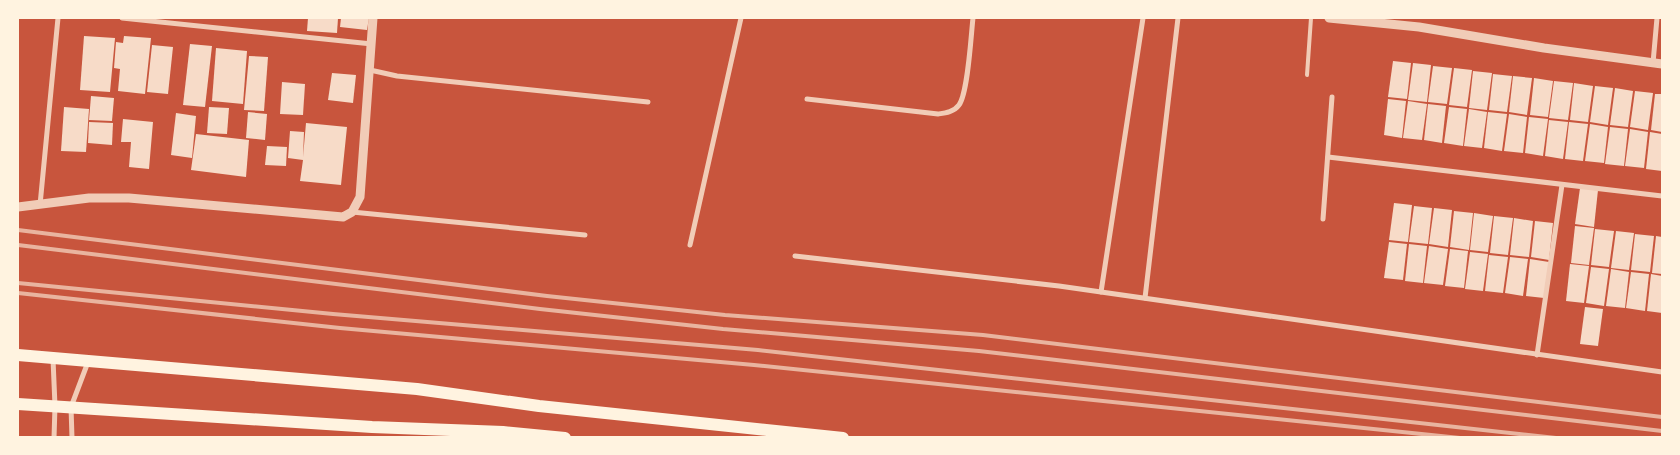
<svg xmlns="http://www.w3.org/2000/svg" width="1680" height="455" viewBox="0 0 1680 455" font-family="'DejaVu Sans',sans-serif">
<rect width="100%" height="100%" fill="#c8553d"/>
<g fill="#f7dbc8">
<path d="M308,18h30l-1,15 -30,-2z"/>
<path d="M341,18h28l-2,12 -27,-3z"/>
<path d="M84,36l31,2 -5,54 -30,-2z"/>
<path d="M124,36l27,2 -6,56 -27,-3 2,-22 -6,-1 2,-26 7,1z"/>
<path d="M190,44l22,2 -7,61 -22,-2z"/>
<path d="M152,45l21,2 -5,47 -21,-2z"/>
<path d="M216,48l31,3 -4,53 -31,-3z"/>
<path d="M249,56l19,1 -4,54 -20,-1z"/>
<path d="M1393,61l18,2 -4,36 -19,-2z"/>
<path d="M1413,63l18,2 -4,37 -19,-2z"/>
<path d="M1433,66l19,2 -5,36 -19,-2z"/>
<path d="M1454,68l18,2 -5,37 -18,-2z"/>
<path d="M1473,71l19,2 -5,37 -18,-2z"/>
<path d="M332,73l24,2 -3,28 -25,-3z"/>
<path d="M1493,74l19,2 -5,36 -18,-2z"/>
<path d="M1513,76l19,2 -5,37 -18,-3z"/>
<path d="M1534,78l19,3 -5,36 -18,-2z"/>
<path d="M1554,81l19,2 -5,37 -19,-2z"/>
<path d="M282,82l23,2 -2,31 -23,-1z"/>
<path d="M1574,83l19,3 -5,36 -18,-2z"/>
<path d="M1595,86l18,2 -5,37 -18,-3z"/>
<path d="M1615,88l18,3 -5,36 -18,-2z"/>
<path d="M1635,91l18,2 -5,37 -18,-3z"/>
<path d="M1655,94h7v38l-11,-2z"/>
<path d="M91,96l23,2 -2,23 -23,-1z"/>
<path d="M1388,99l18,2 -4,37 -18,-3z"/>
<path d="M1408,101l19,3 -5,36 -19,-2z"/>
<path d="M1428,104l18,2 -4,37 -18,-3z"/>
<path d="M64,107l25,2 -3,43 -25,-1z"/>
<path d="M209,107l20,1 -2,26 -20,-1z"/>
<path d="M1449,107l18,2 -4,37 -19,-3z"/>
<path d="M1469,109l18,3 -5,36 -18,-2z"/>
<path d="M248,112l19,2 -2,26 -19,-2z"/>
<path d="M1488,112l19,2 -5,37 -18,-3z"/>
<path d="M176,113l20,3 -4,42 -21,-3z"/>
<path d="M1509,114l18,3 -4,36 -19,-2z"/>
<path d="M1529,117l19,2 -5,37 -18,-3z"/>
<path d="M123,119l30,3 -4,47 -20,-2 2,-25h-10z"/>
<path d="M1549,120l19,2 -5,37 -18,-3z"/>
<path d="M89,122l24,1 -1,22 -24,-2z"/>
<path d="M1569,122l19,2 -5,37 -18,-2z"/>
<path d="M306,123l41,4 -6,58 -41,-4 3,-21 -15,-2 2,-27 14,1 -1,25z"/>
<path d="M1590,124l18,3 -4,36 -19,-2z"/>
<path d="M1610,127l18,2 -4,37 -19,-2z"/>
<path d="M1630,129l18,3 -4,36 -19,-2z"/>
<path d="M1650,132l12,2v37l-16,-2z"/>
<path d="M196,134l53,6 -3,37 -55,-7z"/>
<path d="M267,146l20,1 -1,19 -21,-1z"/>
<path d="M1580,188l18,2 -4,37 -19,-3z"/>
<path d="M1394,203l18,2 -4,37 -19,-2z"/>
<path d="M1414,206l18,2 -4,36 -19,-2z"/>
<path d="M1434,208l18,2 -4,37 -19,-3z"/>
<path d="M1454,211l19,2 -4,37 -19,-3z"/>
<path d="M1474,213l19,3 -5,36 -18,-2z"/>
<path d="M1494,216l19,2 -5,37 -18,-2z"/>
<path d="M1514,218l19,3 -4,36 -19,-2z"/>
<path d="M1535,221l18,2 -4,37 -18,-3z"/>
<path d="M1575,226l19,2 -5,37 -18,-2z"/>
<path d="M1595,229l19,2 -5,36 -18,-2z"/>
<path d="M1616,231l18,2 -5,37 -18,-2z"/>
<path d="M1635,234l19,2 -4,36 -19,-2z"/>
<path d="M1656,236l6,1v37l-10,-1z"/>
<path d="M1389,242l18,2 -4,36 -19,-2z"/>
<path d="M1409,244l18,2 -4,37 -18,-2z"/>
<path d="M1429,246l19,3 -5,36 -19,-2z"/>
<path d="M1450,249l18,2 -4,37 -19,-2z"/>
<path d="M1470,252l18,2 -5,37 -18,-2z"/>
<path d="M1489,255l19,2 -5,36 -18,-2z"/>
<path d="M1510,257l18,2 -5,37 -18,-3z"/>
<path d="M1530,259l19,3 -5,36 -18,-2z"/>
<path d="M1570,264l19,2 -5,37 -18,-2z"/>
<path d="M1591,267l18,2 -5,37 -18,-3z"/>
<path d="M1611,269l18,3 -4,36 -19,-2z"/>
<path d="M1631,272l18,2 -4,37 -19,-3z"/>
<path d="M1651,274l11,2v37l-15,-2z"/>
<path d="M1585,307l18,2 -5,37 -18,-2z"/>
</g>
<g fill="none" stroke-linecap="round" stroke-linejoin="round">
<path stroke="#f1ccb7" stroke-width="4" d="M1307,75l4,-57"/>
<g stroke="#f1ccb7" stroke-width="5">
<path d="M122,18l250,26"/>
<path d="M1653,63l4,-45"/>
<path d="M370,70l27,6 251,26"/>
<path d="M807,99l131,15c7,-1 16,-2 21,-9 9,-12 12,-70 14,-87"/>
<path d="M1328,157l334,39"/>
<path d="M40,205l18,-187"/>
<path d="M352,212l233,23"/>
<path d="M1323,219l9,-122"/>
<path d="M690,245l51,-227"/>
<path d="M795,256l264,30 603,86"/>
<path d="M1101,292l42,-274"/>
<path d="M1145,298l33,-280"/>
<path d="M1537,355l25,-170"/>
<path d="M53,359l2,47 -1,32"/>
<path d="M72,438l-1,-31 17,-45"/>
</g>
<g stroke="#f1ccb7" stroke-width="9">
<path d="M1329,18l90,9 125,21 118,16"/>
<path d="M18,207l71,-9h40l214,19 9,-5 8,-15 13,-179"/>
</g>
<g stroke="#fff3e0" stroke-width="12">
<path d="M18,355l399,34 122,17 304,32"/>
<path d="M18,404l354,23 131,5 62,6"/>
</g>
<g stroke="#e9b49f" stroke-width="4">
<path d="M18,230l529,66 178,19 258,20 679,82"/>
<path d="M18,245l522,64 183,20 256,22 683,80"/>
<path d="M18,283l315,31 425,36 798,88"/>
<path d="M18,293l322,35 414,37 706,73"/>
</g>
</g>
<rect width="1680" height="455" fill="none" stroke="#fff3e0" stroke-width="38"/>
</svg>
